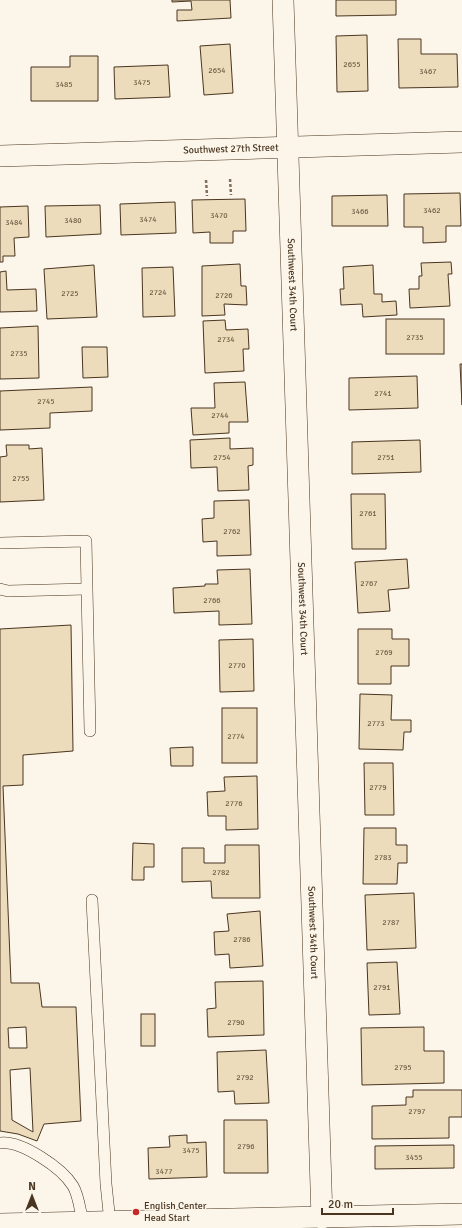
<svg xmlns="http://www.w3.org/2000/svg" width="462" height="1228" viewBox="0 0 462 1228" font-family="Signika,sans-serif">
<rect width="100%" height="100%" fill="#fbf6e9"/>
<g fill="#ecdcbc" stroke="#4a3520" fill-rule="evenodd">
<path d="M172,0h58l1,18 -54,3v-11h15l-1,-9 -19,1z"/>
<path d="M336,0h60v15l-60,1z"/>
<path d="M367,35l1,56 -31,1 -1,-56z"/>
<path d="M398,39h23v15h36l1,33 -59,1z"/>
<path d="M230,44l3,49 -29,2 -4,-49z"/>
<path d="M70,56h28v45h-67v-34h39z"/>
<path d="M168,65l2,32 -55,2 -1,-32z"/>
<path d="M460,193l1,33h-15v16l-23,1v-16h-19v-33z"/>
<path d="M387,195l1,31h-56v-30z"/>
<path d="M245,199l1,32h-13v12h-23v-11l-17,1 -1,-33z"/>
<path d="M175,202l1,31 -55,2 -1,-31z"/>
<path d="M100,205l1,29 -55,3 -1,-31z"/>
<path d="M28,206l1,31 -15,1 1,18h-12v6h-3v-55z"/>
<path d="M451,262l1,12h-4l2,32 -40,2 -1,-19h10v-13h3l-1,-13z"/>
<path d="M240,264l1,22h5l1,19 -23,-1 1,11 -23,1v-50z"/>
<path d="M94,265l3,52 -50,2 -3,-50z"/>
<path d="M373,265l1,29h8v8l14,-1 1,14 -34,2 -1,-13 -21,1 -1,-16h4l-1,-22z"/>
<path d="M173,267l2,49 -32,1 -1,-49z"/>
<path d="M6,271l1,19 29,-1 1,22 -37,1v-40z"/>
<rect x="386" y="319" width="58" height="35"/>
<path d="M225,320l1,10 22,-1 1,20h-6l1,22 -39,2 -2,-52z"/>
<path d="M38,326l1,52 -39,1v-51z"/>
<path d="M82,347h25l1,30 -25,1z"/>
<path d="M460,364h2v41z"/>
<path d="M417,376l1,32 -69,2v-32z"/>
<path d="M245,382l3,40h-19v11l-36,2 -2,-27h24l-1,-25z"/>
<path d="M92,387v24l-42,2v15l-50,2v-39z"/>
<path d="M230,438v11l23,-1v17l-5,1 1,24 -31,1 -1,-24 -26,1 -1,-28z"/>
<path d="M420,440l1,32 -69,2v-32z"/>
<path d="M6,445h23v4l13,-1 2,52 -44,2v-45l7,-1z"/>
<path d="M351,494h34l1,55h-34z"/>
<path d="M249,500l2,55 -34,1v-15l-14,1 -1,-23 12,-1v-17z"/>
<path d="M407,559l2,29 -21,2 2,21 -32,2 -3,-51z"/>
<path d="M250,569l2,55 -33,1v-14l-45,2 -1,-25 32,-2v-2h13l-1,-14z"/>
<path d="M71,625l2,126 -50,4v30l-20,1 8,197h28l3,24h34l5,114 -37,3 -7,17 -19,-7 -18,-3v-502zM26,1027l1,21h-18l-1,-20zM30,1068l3,64 -21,-12 -2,-50z"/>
<path d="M358,629h34v10h17v27h-18v18h-33z"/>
<path d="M253,639l1,52 -34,1 -1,-52z"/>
<path d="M360,694l32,1 -1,25h20v12h-7l-1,18 -44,-1z"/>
<rect x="222" y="708" width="35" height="55"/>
<path d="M193,747v19h-22l-1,-18z"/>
<path d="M364,763h29l1,52h-29z"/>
<path d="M257,776l1,53 -32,1v-14h-18l-1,-24 18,-1 -1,-14z"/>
<path d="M364,828h32v17h11v18h-9l-1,21h-34z"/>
<path d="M133,843l21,1v23h-10v13h-12z"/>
<path d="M225,845h34l1,53h-48l-1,-17 -29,1v-34h22v15h21z"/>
<path d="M414,893l2,55 -49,2 -2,-55z"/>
<path d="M260,911l3,55 -33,2 -1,-14 -14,1 -1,-23 15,-1 -2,-17z"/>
<path d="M397,962l3,52 -31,1 -2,-52z"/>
<path d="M263,981l1,54 -56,2 -1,-28 9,-1 -1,-26z"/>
<rect x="141" y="1014" width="14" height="32"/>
<path d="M424,1027v24h20v32l-82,2 -1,-57z"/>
<path d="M266,1050l3,53 -34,1 -1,-13 -16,1 -1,-40z"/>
<path d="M413,1090h49v27h-13v21l-77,1v-33l34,-1v-8h7z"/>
<path d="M224,1120h43l1,53h-44z"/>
<path d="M187,1135v8l19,-1 1,35 -58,2 -1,-31 22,-1 -1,-11z"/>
<path d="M454,1145v23l-79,1v-23z"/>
</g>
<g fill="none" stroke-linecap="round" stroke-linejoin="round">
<g stroke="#4a3520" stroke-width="12">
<g id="lane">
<path d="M0,543l86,-2 4,190"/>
<path d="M0,589l8,2 78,-2"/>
<path d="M92,900l14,284 4,38"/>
<path d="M0,1143c21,-3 62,25 73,43 6,10 7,25 10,36"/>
</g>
</g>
<g stroke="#4a3520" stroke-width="22">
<g id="street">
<path id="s1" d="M283,0l39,1218"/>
<path id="s2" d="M0,156l462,-14"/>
<path d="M0,1224l462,-10"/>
</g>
</g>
<g stroke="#7f6f5c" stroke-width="2.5" stroke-dasharray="3 2" stroke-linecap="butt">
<path d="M230,179l1,16"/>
<path d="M206,180l1,16"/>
</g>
<use href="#lane" stroke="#fbf6e9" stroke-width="11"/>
<use href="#street" stroke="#fbf6e9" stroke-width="21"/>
</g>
<circle fill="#c62828" stroke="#fbf6e9" stroke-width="1.5" cx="136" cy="1212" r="4"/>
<g text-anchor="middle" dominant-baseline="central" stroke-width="3" stroke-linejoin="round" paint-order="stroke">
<g font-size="8" fill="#725f47">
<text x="352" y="64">2655</text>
<text x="217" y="70">2654</text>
<text x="428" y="71">3467</text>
<text x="142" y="82">3475</text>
<text x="64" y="84">3485</text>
<text x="432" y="210">3462</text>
<text x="360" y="211">3466</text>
<text x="219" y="215">3470</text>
<text x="148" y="219">3474</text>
<text x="73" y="220">3480</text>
<text x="14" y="222">3484</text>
<text x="158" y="292">2724</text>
<text x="70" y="293">2725</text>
<text x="224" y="295">2726</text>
<text x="415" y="337">2735</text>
<text x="226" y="339">2734</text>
<text x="19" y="353">2735</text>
<text x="383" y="393">2741</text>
<text x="46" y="401">2745</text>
<text x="220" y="415">2744</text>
<text x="222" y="457">2754</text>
<text x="386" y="457">2751</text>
<text x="21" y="478">2755</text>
<text x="368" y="513">2761</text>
<text x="232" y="531">2762</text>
<text x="369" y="583">2767</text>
<text x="212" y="600">2766</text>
<text x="384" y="652">2769</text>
<text x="237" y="665">2770</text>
<text x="376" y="723">2773</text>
<text x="236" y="736">2774</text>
<text x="378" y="787">2779</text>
<text x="234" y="803">2776</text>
<text x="383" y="857">2783</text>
<text x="221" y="872">2782</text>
<text x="391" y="922">2787</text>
<text x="242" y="939">2786</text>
<text x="382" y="987">2791</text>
<text x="236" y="1022">2790</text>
<text x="403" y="1067">2795</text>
<text x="245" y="1077">2792</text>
<text x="417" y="1111">2797</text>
<text x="246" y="1146">2796</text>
<text x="191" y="1150">3475</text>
<text x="414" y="1157">3455</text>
<text x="164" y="1171">3477</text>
</g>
<g font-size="10" fill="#4a3520" stroke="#fbf6e9">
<text stroke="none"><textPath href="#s2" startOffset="231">Southwest 27th Street</textPath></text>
<text stroke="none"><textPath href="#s1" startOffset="285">Southwest 34th Court</textPath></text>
<text stroke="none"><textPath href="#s1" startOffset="609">Southwest 34th Court</textPath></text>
<text stroke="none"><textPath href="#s1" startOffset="933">Southwest 34th Court</textPath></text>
</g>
<g font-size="10" fill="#4a3520" stroke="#fbf6e9" text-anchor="start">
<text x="144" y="1206">English Center<tspan x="144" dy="12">Head Start</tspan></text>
</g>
</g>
<g transform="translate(32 1196)" stroke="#fbf6e9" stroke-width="3" paint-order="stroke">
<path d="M0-3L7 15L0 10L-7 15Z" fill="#4a3520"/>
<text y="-6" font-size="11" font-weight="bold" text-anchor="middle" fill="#4a3520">N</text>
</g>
<path d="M322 1208v6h71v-6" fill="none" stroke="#4a3520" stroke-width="2"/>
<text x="328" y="1208" font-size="12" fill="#4a3520" stroke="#fbf6e9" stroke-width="3" paint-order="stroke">20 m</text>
</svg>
